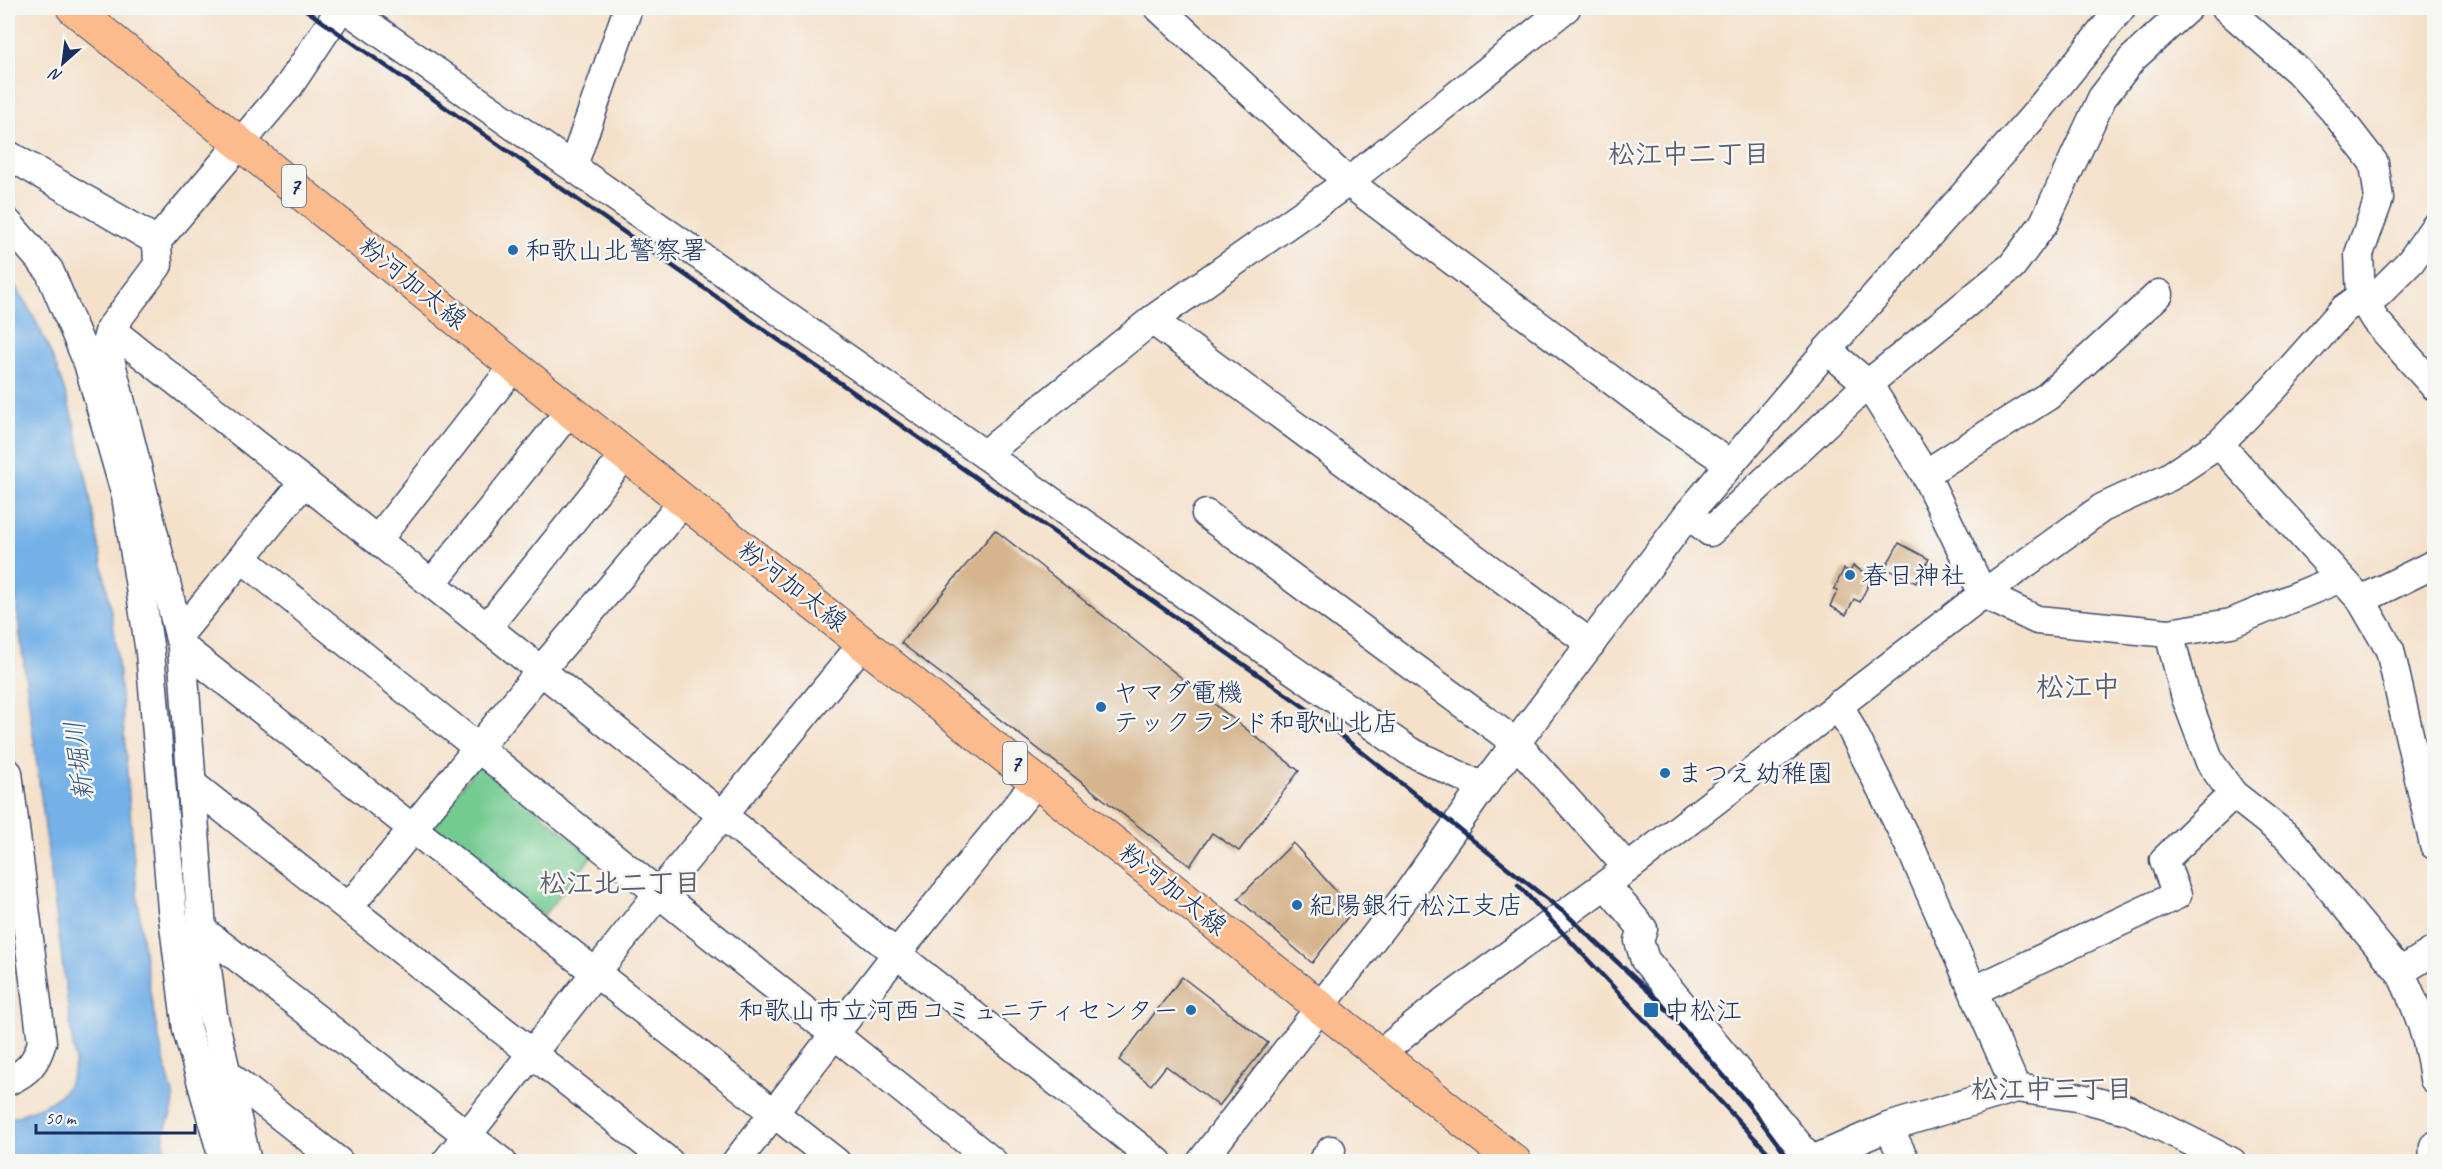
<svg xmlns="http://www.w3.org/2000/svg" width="2442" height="1169" viewBox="0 0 2442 1169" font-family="Caveat,'Klee One',sans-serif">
<rect width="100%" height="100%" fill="#f6f6f2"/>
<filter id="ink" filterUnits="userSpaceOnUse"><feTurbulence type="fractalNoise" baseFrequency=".0167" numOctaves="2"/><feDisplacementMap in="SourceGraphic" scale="12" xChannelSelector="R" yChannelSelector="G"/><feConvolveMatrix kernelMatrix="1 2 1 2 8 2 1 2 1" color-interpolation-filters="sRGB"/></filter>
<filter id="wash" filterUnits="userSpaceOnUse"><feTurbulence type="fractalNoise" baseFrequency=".008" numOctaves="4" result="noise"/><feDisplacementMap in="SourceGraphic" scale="24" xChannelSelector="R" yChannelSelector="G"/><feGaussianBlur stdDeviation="1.35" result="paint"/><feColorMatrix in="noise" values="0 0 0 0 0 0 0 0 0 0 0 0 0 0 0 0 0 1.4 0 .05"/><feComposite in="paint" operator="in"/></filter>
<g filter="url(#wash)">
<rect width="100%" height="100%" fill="#f5e1ca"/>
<path fill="#73cb90" stroke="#477d77" stroke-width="1.5" d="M484,766l108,90 -49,60 -110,-85 -1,-7 44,-56z"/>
<path fill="#75b1e7" stroke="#4870a2" stroke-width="1.5" d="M8,276c54,74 73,165 88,254 6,35 14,71 19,107 18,154 15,311 59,461 1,16 -12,29 -10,44 0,6 5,14 7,19h-163v-41c33,-15 63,-17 67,-59l-67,-521z"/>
<g id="blocks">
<g fill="#d6b58e">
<path d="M995,530l304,241 -60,80 -27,-18 -22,33 -289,-223z"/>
<path d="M1899,543l30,16 -13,24 -31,-15z"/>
<path d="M1853,566l19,11 -12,25 -6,-3 -8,16 -16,-9 8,-16 -4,-1 10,-20 6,3z"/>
<path d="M1293,843l60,67 -41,53 -74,-64z"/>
<path d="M1182,977l86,66 -49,63 -53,-40 -15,19 -32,-25z"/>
</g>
</g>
</g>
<g filter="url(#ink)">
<use href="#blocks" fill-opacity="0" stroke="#3c4a6e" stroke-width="1.5"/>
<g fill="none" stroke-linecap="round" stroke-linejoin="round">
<g stroke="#3c4a6e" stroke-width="31">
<g id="minor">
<path d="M345,8l1064,743 74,36"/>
<path d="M1159,8l189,174 318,239 63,42"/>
<path d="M2226,8l72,63 36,40 40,52 5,36 -20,55 2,43 14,23 59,66"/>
<path d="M8,155l149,86"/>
<path d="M573,166l55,-158"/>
<path d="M8,223l41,47 39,93 38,133 24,156 22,257 15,121 37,132"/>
<path d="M1152,320l439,324"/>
<path d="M110,329l194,153 -125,153"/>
<path d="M1827,350l41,34 57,90 58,120 54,26 132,13 62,-10 110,-45"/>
<path d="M2219,444l142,156 29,50 44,195"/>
<path d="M985,454l167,-134 196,-138 218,-174"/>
<path d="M1925,474l123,-78 111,-102"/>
<path d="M304,482l854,680"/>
<path d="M1206,514l310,229 112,125"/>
<path d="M1688,514l22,18 158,-148 144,-118 32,-43 58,-125 30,-39 56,-51"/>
<path d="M378,539l136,-173"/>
<path d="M243,559l750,603"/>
<path d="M433,582l137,-172"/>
<path d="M2361,600l73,-36"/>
<path d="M488,626l138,-172"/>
<path d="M2169,633l17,65 24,64 23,32 56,44 111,134c17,34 30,69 34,107"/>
<path d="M182,647l654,515"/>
<path d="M1839,704l73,147 104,237"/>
<path d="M8,773l34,269c-6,21 -14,30 -34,39"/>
<path d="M192,784l477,378"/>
<path d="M1606,885l37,44 -4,12 6,19 166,200"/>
<path d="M349,907l193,-238 143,-169"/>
<path d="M202,930l300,232"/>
<path d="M2400,972l34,-21"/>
<path d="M1975,990l202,-95 -13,-35 69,-66"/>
<path d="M1380,1054l56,-46 192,-140 355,-274 119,-86 67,-31 50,-33 55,-56 70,-79 17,-12 17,-3 33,-33 23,-33"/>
<path d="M228,1075l111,87"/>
<path d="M1888,1127l18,35"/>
<path d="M247,1162l-34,-147 -11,-85 -20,-283 -76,-304 4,-14 48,-64 -1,-24 132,-155 52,-78"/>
<path d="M446,1162l212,-268 206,-252"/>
<path d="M736,1162l162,-210 139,-171"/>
<path d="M1201,1162l210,-273 72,-102 205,-273 139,-164 205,-232 89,-110"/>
<path d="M1322,1162l9,-12"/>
<path d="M1808,1162l80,-35 128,-39 61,9 51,13 104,52"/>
<path d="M2433,1162l1,-16"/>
</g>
</g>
<g stroke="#3c4a6e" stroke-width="35">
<path id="major" d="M73,8l441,358 1001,796"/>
</g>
<use href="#minor" stroke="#fff" stroke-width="28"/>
<use href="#major" stroke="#fbbb8c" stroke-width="33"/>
<g stroke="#1b2f5e" stroke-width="4.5">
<path d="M303,8l1007,703 256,203 94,88 89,103 42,57"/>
<path d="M1518,885l259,277"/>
</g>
</g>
</g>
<g fill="#1f6fb2" stroke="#f6f6f2" stroke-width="2">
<circle cx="513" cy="250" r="6"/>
<circle cx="1850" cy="575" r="6"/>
<circle cx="1101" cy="707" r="6"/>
<circle cx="1665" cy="773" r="6"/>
<circle cx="1297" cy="905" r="6"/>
<circle cx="1191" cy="1010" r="6"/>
<rect x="1643" y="1002" width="16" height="16" rx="3"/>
</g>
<g text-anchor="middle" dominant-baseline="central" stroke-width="5" stroke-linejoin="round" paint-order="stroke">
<g fill="#f6f6f2" stroke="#5d6b8a" stroke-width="1.5">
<rect x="282" y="165" width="24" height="42" rx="4.5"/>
<rect x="1003" y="742" width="24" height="42" rx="4.5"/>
</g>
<g font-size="24" font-weight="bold" fill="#1b2f5e">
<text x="294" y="186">7</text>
<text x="1015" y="763">7</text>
</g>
<g font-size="26" fill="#1b2f5e" stroke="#f6f6f2" text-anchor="start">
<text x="525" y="250">和歌山北警察署</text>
<text x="1862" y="575">春日神社</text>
<text x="1113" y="692">ヤマダ電機<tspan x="1113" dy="30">テックランド和歌山北店</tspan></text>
<text x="1677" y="773">まつえ幼稚園</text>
<text x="1309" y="905">紀陽銀行 松江支店</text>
<text x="1179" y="1010" text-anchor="end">和歌山市立河西コミュニティセンター</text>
<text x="1664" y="1010">中松江</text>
</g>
<g font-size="26" fill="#1b2f5e" stroke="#f6f6f2">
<text transform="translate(413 283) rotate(39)">粉河加太線</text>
<text transform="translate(793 586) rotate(38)">粉河加太線</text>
<text transform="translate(1173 889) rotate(39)">粉河加太線</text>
</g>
<g font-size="27" font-weight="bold" fill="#5c5e6f" stroke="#f6f6f2">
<text x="1689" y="154">松江中二丁目</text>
<text x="620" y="883">松江北二丁目</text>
<text x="2052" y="1089">松江中三丁目</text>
</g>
<g font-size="27" font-style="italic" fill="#365687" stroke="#f6f6f2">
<text transform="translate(79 761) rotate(-97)">新堀川</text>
</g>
<g font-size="28" font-weight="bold" fill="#5c5e6f" stroke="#f6f6f2">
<text x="2078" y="686">松江中</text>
</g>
</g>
<rect width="2442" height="1169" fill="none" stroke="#f6f6f2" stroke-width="30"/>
<g transform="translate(63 63) rotate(208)" stroke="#f6f6f2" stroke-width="4.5" paint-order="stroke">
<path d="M0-4.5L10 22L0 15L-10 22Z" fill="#1b2f5e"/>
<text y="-9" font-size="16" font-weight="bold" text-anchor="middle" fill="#1b2f5e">N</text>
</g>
<path d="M36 1124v9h159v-9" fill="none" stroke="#1b2f5e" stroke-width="3"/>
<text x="45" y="1124" font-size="18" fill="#1b2f5e" stroke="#f6f6f2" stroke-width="4.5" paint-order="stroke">50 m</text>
</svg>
